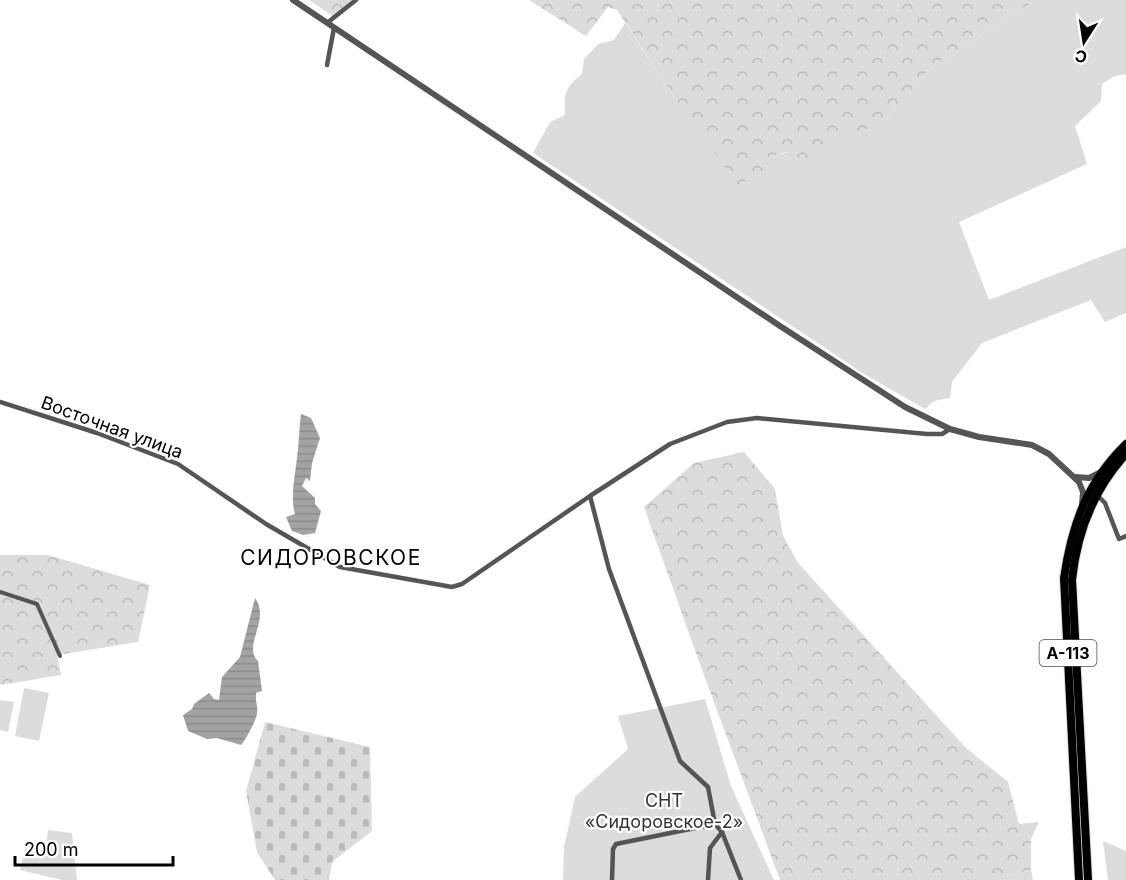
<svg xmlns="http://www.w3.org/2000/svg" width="1126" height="880" viewBox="0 0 1126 880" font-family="Inter,sans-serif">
<defs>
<pattern id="forest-crowns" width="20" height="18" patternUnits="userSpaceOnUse" patternTransform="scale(1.5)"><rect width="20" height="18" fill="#dcdcdc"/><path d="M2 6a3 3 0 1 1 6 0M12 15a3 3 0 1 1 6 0" fill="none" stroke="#bbb"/></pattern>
<pattern id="cemetery-stones" width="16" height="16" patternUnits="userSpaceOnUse" patternTransform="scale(1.5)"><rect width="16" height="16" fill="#dcdcdc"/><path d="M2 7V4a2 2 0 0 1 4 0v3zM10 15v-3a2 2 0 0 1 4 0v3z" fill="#bbb"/></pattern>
<pattern id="water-rules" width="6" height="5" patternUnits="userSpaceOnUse" patternTransform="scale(1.5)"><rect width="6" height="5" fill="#a3a3a3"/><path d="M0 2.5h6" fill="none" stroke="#8b8b8b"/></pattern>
</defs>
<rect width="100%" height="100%" fill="#fff"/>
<g fill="#dcdcdc">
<path d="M1035,0h91v74l-11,2 -13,8 -1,17 -26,25 12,38 -128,58 30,78 137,-53v66l-21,9 -14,-22 -109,43 -30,39 -2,16 -16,3 -9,8 -61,-35 -331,-221 17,-31 15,-7c-1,-21 0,-28 17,-41l2,-15 14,-15 16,-4 11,-17 55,83 87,53 119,-40 43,-49z"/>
<path d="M24,688l25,5 -10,48 -24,-5z"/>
<path d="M705,699l26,87 43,94h-211l1,-33 11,-50 53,-48 -10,-33z"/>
<path d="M0,700l14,2 -6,30 -8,-2z"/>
<path d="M48,830l24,3 5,47h-15l-42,-10 5,-22 20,3z"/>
<path d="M1103,841l23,10v29h-18z"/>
<path d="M1031,870l2,10h-44z"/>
</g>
<g fill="url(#forest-crowns)">
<path d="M309,0h44l-20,16z"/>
<path d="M529,0h506l-106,70 -43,49 -89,45 -11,-12 -19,7 -2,13 -27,13 -58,-79 -63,-96 -9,-3 -22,29z"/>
<path d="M744,452l31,37 8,47 15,27 167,184 43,35 11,42 20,-2 -8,17v31l-42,10h-209l-79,-213 -57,-160 50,-44z"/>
<path d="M0,555h48l102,30 -12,57 -81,13 4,20 -61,10z"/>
</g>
<path fill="url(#cemetery-stones)" d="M265,722l105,25 2,84 -40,31 -3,18h-54l-18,-28 -11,-61z"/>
<g fill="url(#water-rules)">
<path d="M301,414l10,4 9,20 -8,25 -2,18 -4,-3 -4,8 13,12v6l6,7 -6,22 -12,2 -11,-4 -6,-14 9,-3c-5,-18 0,-37 2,-56 2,-15 2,-29 4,-44z"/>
<path d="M255,598c16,21 -13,49 3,63l4,30 -6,2c-1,7 2,13 1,20 0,6 -12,28 -16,32l-24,-7 -10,1 -19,-8 -5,-16 9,-6 2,-5 15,-11 5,6 5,1 3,-23 18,-20z"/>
</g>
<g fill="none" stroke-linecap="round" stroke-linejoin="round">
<g stroke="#dbdbdb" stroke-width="10">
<g id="trunk">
<path d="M1079,880l-15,-302c8,-54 23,-96 62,-134"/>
<path d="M1088,880l-16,-300c5,-48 21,-90 54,-126"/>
</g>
</g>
<path stroke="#555" stroke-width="4" d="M0,592l37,12 23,52"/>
<g stroke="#555" stroke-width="4.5">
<path d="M327,23l29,-23"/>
<path d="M327,65l7,-37"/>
<path d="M0,402l97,31 81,31 88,60 74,43 112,20 10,-3 128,-88 80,-52 57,-22 30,-4 170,16h15l8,-5"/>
<path d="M1096,494l9,9 14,36 7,-3"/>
<path d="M590,496l19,73 71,192 28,26 7,37 7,8 19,48"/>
<path d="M612,880l1,-31 3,-5 99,-20"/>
<path d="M708,880l2,-32 12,-16"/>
</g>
<g stroke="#555" stroke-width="6">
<path d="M293,0l487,326 125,81 45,22 29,8 53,8 17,9 30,28 4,10 -1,13"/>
<path d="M1076,477l13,1 14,-7"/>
</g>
<use href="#trunk" stroke="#000" stroke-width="8"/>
</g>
<g text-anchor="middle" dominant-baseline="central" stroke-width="4.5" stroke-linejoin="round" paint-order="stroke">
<rect fill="#fff" stroke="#4c4c4c" stroke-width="1.5" x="1039.5" y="640" width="57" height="26" rx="4.5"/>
<g font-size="16" font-weight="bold" fill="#000">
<text x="1068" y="653">А-113</text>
</g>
<g font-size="18" fill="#000" stroke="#fff">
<text transform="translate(112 427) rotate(20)">Восточная улица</text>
</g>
<g font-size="18" fill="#333" stroke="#fff">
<text x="664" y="800">СНТ<tspan x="664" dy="21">«Сидоровское-2»</tspan></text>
</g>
<g font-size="21" letter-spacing="1.5" fill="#000" stroke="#fff">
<text x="331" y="557">СИДОРОВСКОЕ</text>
</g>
</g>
<g transform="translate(1084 42) rotate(192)" stroke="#ffffff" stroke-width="4.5" paint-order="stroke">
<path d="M0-4.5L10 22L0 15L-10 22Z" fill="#000000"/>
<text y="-9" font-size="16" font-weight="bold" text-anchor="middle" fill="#000000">С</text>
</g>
<path d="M15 856v9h158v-9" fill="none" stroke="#000000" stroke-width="3"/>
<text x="24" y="856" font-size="18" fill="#000000" stroke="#ffffff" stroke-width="4.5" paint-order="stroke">200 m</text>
</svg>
